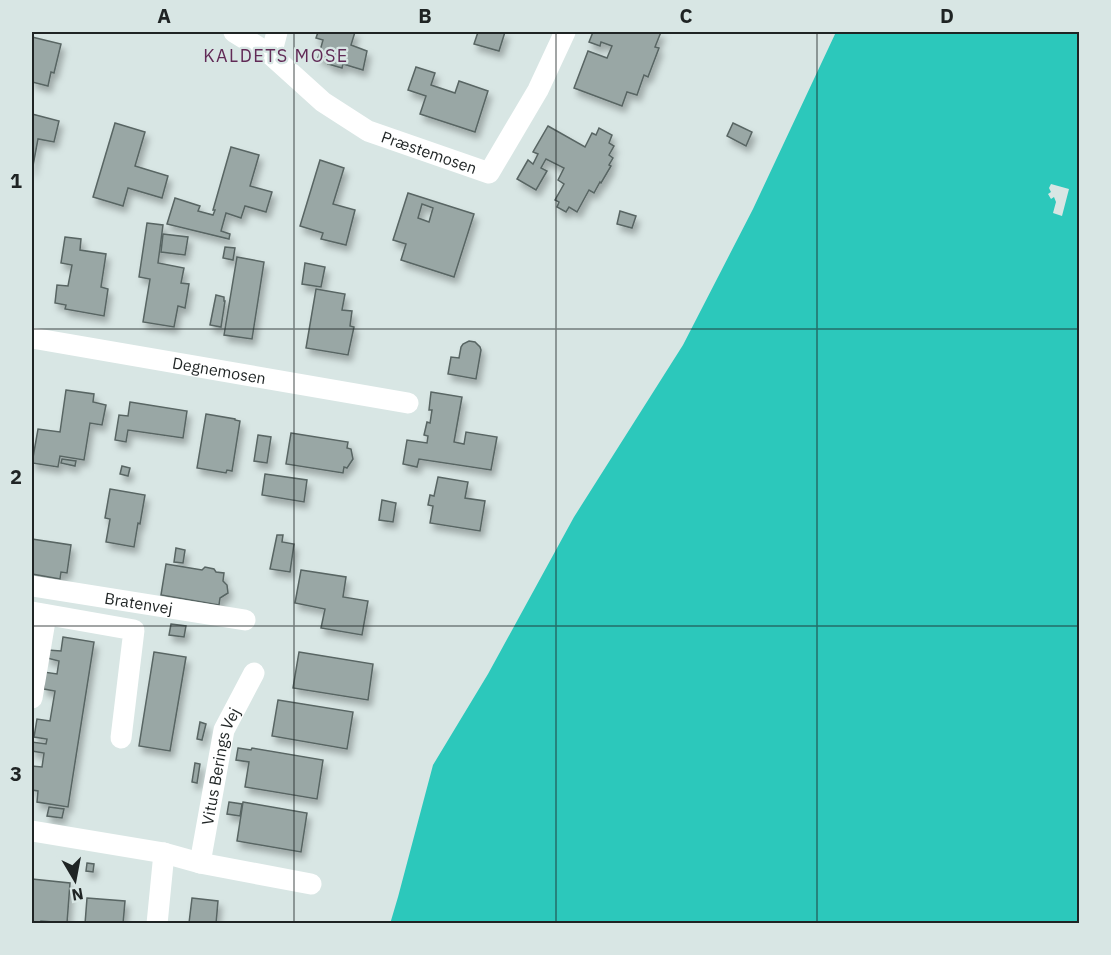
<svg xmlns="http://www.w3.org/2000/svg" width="1111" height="955" viewBox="0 0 1111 955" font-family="'IBM Plex Sans',sans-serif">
<defs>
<filter id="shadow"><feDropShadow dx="3.5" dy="6" stdDeviation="3" flood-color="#0004"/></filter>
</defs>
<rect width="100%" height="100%" fill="#d8e6e4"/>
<path fill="#2cc8bb" d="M836,32h243v891l-689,1 8,-27 35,-132 55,-91 86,-157 109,-172 70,-136z"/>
<path fill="#d8e6e4" d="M1051,184l18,5 -7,27 -9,-3 3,-11 -2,-5 -3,2 -3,-5 3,-2 -2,-4z"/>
<g fill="#99a7a5" stroke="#586563" stroke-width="1.5" fill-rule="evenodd" filter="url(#shadow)">
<path d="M318,32h37l-4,13 16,6 -4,19 -20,-6 -1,4 -14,-4 1,-3 -11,-3 5,-18 -7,-2z"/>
<path d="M478,32h27l-6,19 -25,-7z"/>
<path d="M593,32h68l-6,15 4,1 -11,29 -4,-2 -7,20 -10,-3 -5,14 -48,-18 14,-37 19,7 5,-12 -11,-4 -1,4 -11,-4z"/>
<path d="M32,37l29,7 -7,29 -3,-1 -3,14 -16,-4z"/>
<path d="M416,67l19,6 -4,12 24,8 4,-12 29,10 -13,41 -55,-18 6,-18 -18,-6z"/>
<path d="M32,114l27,7 -5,21 -16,-3 -6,32z"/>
<path d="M115,123l30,9 -10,34 33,10 -6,22 -34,-10 -5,18 -30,-9z"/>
<path d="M733,123l19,9 -6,14 -19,-10z"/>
<path d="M548,126l37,21 7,-14 4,2 3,-7 13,7 -3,8 5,3 -5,9 4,3 -4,7 2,1 -10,17 -1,-1 -6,11 -5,-3 -12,22 -8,-5 -3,5 -9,-5 2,-5 -4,-2 9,-16 -6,-4 6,-12 -18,-9 -5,9 6,3 -11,19 -19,-11 11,-19 5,4 5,-10 -5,-2z"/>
<path d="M231,147l28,8 -9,31 22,6 -6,20 -21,-6 -4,12 -15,-5 -5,18 9,3 -1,5 -62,-15 8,-26 25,8 -2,5 15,4 2,-5h-2z"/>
<path d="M320,160l24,8 -11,36 22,6 -9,35 -25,-6 2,-6 -23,-7z"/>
<path d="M408,193l66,21 -20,63 -53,-17 5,-16 -13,-4zM422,204l11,4 -4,14 -11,-4z"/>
<path d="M620,211l16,5 -4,12 -15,-4z"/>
<path d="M147,223l16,2 -5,38 26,5 -3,15 8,1 -4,24 -7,-2 -4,21 -31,-5 7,-43 -11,-2z"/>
<path d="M163,234l25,3 -3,18 -24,-3z"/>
<path d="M65,237l16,2 -1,11 26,4 -5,33 7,2 -4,27 -39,-7 1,-4 -11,-2 2,-18 11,1 4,-21 -11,-2z"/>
<path d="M225,247l10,1 -2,12 -10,-2z"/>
<path d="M237,257l27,5 -12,77 -28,-4z"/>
<path d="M305,263l20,4 -4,20 -19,-3z"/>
<path d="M316,289l29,5 -3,16 10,1 -2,15 4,1 -6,28 -42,-7z"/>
<path d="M216,295l8,2v4h1l-4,26 -11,-2z"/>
<path d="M469,341l6,1 5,5 1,3 -5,29 -28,-5 3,-17 8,1 2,-11 2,-3z"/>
<path d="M66,390l28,4 -1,8 13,3 -4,20 -12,-2 -6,37 -24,-4 -2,11 -26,-4 6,-34 22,3z"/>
<path d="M431,392l31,5 -8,45 10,2 2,-12 31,5 -6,33 -72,-11 -2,8 -14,-3 4,-24 20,3 1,-7 -4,-1 3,-13 3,1 2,-13h-3z"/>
<path d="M130,402l57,9 -4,27 -55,-8 -2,12 -11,-2 4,-25 9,1z"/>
<path d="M206,414l29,5v1l5,1 -8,50 -5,-1 -1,3 -29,-5z"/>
<path d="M291,433l57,9 -1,6 4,1 2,10 -6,9 -3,-1 -1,6 -57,-9z"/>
<path d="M258,435l13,2 -4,26 -13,-2z"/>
<path d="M62,459l14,2 -1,5 -14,-3z"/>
<path d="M122,466l8,2 -2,8 -8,-2z"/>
<path d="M265,474l42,6 -3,22 -42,-7z"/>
<path d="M438,477l30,5 -3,16 20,3 -5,30 -50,-8 3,-17 -5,-1 2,-10 4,1z"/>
<path d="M110,489l35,6 -5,29 -2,-1 -4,24 -28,-5 4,-23 -5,-1z"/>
<path d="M382,500l14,3 -3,19 -14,-2z"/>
<path d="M277,535h6l-1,7 12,2 -4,28 -20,-3z"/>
<path d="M32,539l39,6 -4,28 -6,-1 -1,7 -28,-5z"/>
<path d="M176,548l9,2 -2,13 -9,-1z"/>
<path d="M166,564l36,6 3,-3 9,2 2,3 8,1 -1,8 4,4 1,8 -8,5 -1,7 -58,-10z"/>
<path d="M301,570l45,7 -3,20 25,4 -6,34 -41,-7 4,-19 -30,-6z"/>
<path d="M171,624l15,2 -2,11 -15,-2z"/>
<path d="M63,637l31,5 -26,165 -31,-5 1,-11 -6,-1v-24l10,1 2,-14 -12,-2v-9l14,2 1,-5 -13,-2 3,-18 13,2 5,-30 -11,-2v-17l13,2 2,-13 -12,-3 1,-8 13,1z"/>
<path d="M154,652l32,5 -16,94 -31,-5z"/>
<path d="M299,652l74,12 -5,36 -75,-12z"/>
<path d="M278,700l75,12 -6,37 -75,-13z"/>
<path d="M200,722l6,2 -4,16 -5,-1z"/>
<path d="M238,748l13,2 1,-2 71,12 -6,39 -72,-12 4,-25 -13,-2z"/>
<path d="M195,763l5,1 -3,19 -5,-1z"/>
<path d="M229,802l13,2 -2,12 -13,-2z"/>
<path d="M243,802l64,11 -6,39 -64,-11z"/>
<path d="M49,807l15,2 -2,9 -15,-2z"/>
<path d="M87,863l7,1 -1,8 -7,-1z"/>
<path d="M32,879l38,4 -3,40 -26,-2v3h-9z"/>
<path d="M87,898l38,3 -2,23h-38z"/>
<path d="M192,898l26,3 -2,23 -27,-1z"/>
</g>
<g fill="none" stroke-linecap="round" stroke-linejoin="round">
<g stroke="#fff" stroke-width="21">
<path id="s1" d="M234,32l37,23 52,47 45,29 121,42 49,-83 27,-58"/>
<path d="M271,55l6,-23"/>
<path id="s2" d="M32,338l376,65"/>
<path id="s3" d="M32,586l213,34"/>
<path d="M32,612l102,18 -13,108"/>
<path d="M32,698l14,-83"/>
<path d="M32,831l132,22 36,10 111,21"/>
<path id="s4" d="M200,863l24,-133 30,-57"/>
<path d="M157,924l7,-71"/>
</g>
</g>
<path fill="none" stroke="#1f2424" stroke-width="1.5" stroke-opacity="0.55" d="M294,32v892M556,32v892M817,32v892M32,329h1048M32,626h1048"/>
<g text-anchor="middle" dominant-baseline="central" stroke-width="4.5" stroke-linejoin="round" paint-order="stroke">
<g font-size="16" fill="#1f2424" stroke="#d8e6e4">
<text stroke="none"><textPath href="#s1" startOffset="232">Præstemosen</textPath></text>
<text stroke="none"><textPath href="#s2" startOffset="190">Degnemosen</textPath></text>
<text stroke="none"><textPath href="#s3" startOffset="108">Bratenvej</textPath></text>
<text stroke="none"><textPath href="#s4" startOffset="99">Vitus Berings Vej</textPath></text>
</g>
<g font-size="18" letter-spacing="1.5" fill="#612a56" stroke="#d8e6e4">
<text x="276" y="55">KALDETS MOSE</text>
</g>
</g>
<rect width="1111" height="955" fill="none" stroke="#d8e6e4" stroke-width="66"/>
<g transform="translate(75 880) rotate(170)" stroke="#d8e6e4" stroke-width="4.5" paint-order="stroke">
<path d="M0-4.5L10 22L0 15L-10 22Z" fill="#1f2424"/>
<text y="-9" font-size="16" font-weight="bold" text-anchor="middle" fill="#1f2424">N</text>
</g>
<rect x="33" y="33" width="1045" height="889" fill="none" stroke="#1f2424" stroke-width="2"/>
<g font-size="20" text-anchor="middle" font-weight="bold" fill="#1f2424">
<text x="164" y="23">A</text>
<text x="425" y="23">B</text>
<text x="686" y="23">C</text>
<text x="947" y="23">D</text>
<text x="16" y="188">1</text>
<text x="16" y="484">2</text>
<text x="16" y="781">3</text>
</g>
</svg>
